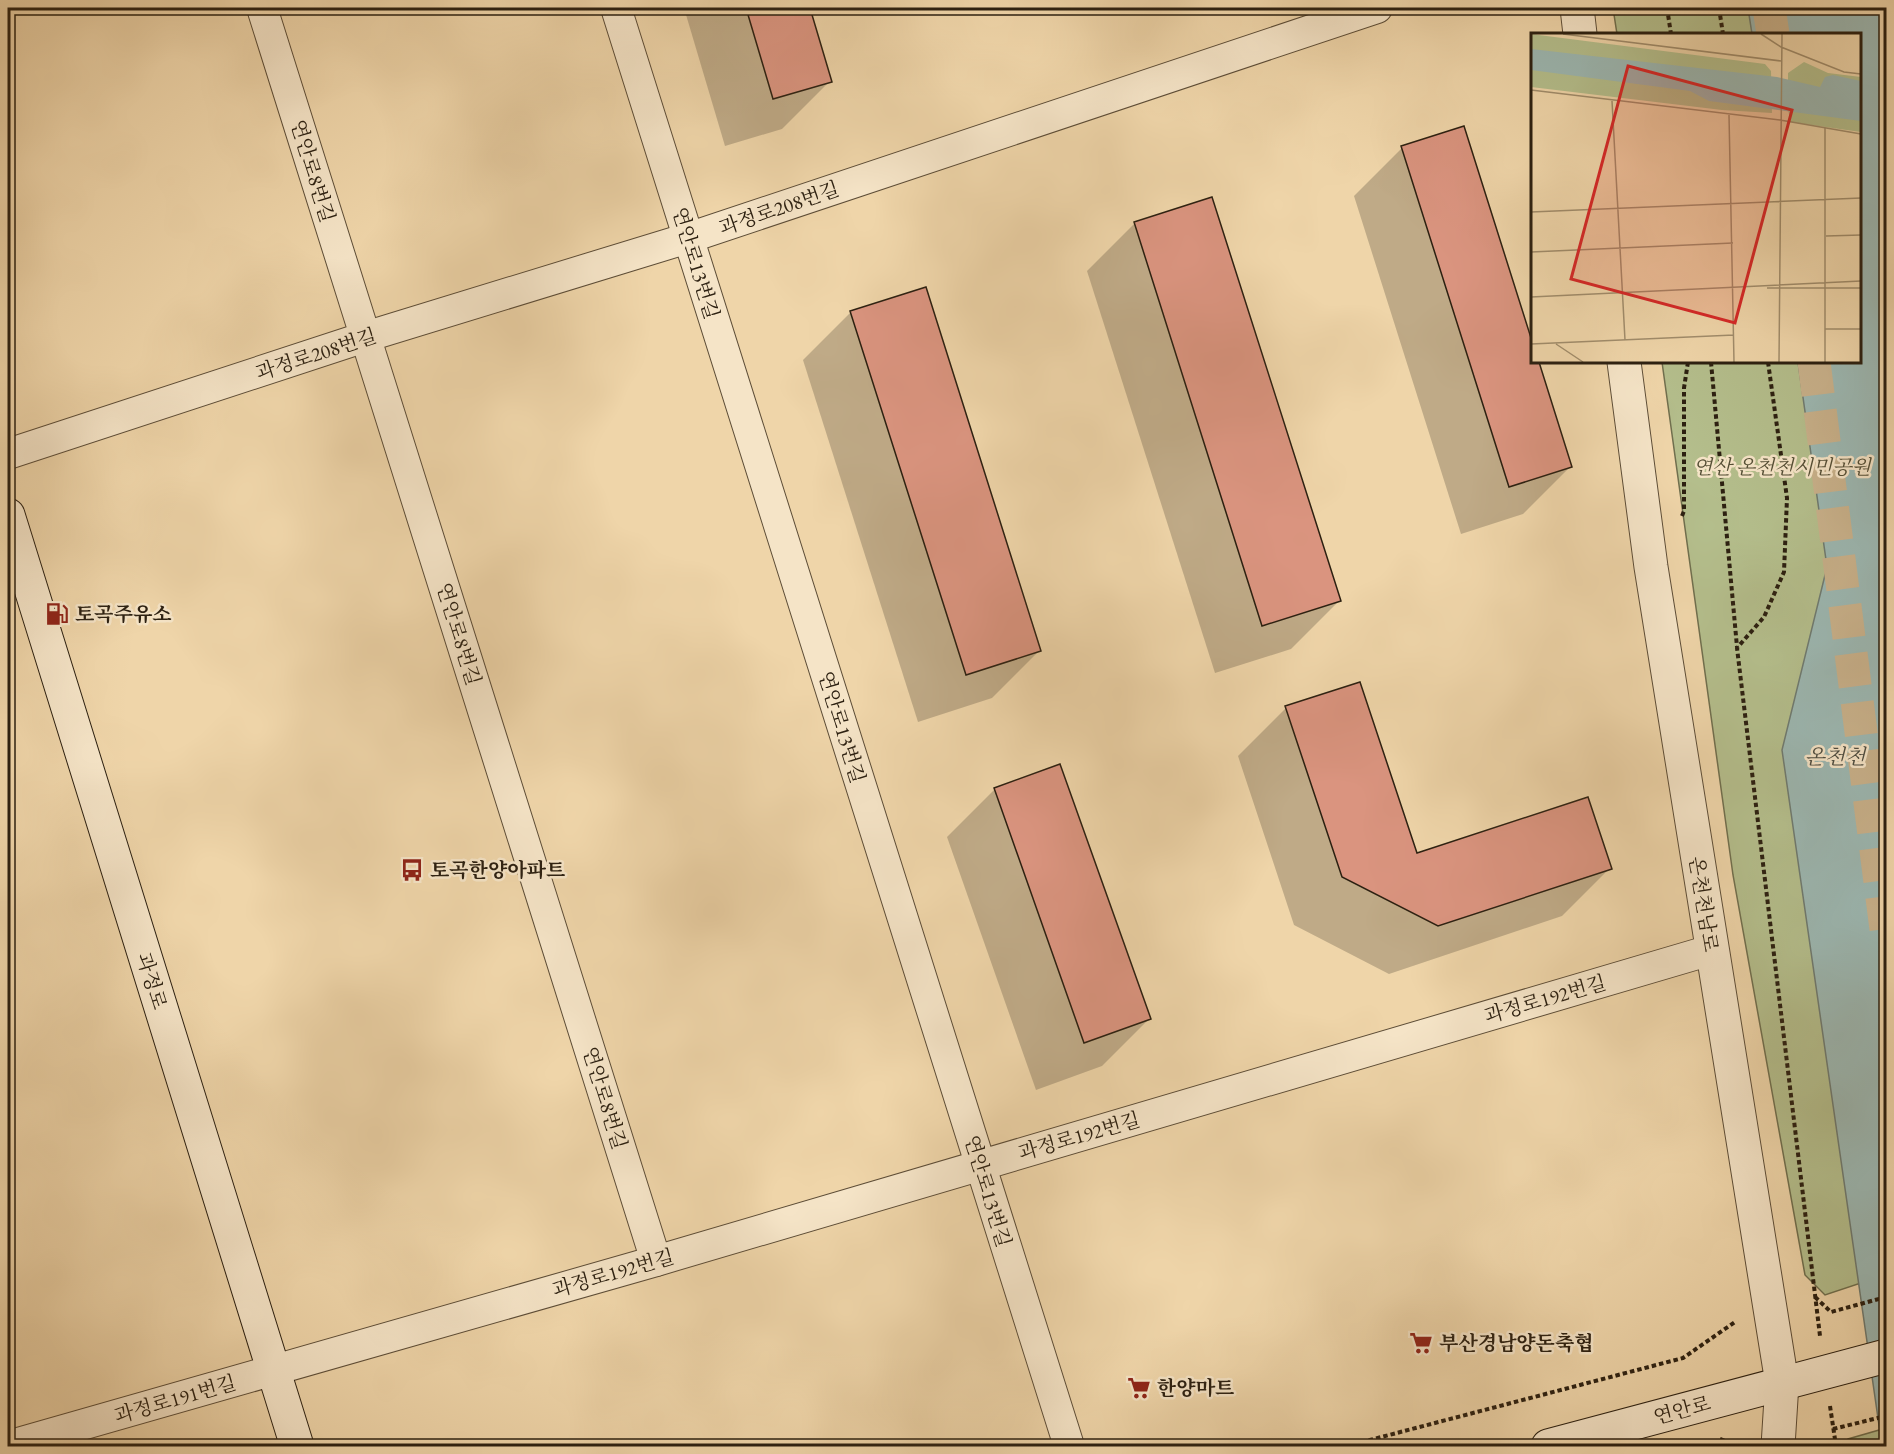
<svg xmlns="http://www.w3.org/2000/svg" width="1894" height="1454" viewBox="0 0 1894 1454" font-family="'EB Garamond','Noto Serif KR',serif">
<rect width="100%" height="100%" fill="#efd5a9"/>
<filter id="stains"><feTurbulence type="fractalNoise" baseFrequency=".00333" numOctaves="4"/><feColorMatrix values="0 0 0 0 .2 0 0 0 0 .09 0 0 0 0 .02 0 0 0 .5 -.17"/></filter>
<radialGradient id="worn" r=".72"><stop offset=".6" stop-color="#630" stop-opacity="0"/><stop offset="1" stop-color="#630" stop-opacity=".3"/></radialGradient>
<g fill="#b4be8c" stroke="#706f4e" stroke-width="1.5">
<path d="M1613,8h273l-4,1268 -57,19 -20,-20 -72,-400 -71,-513h198v-328h-243z"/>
<path d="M1886,1428v18h-43l5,-7z"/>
</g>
<path fill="#9cb7b1" stroke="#6f7b71" stroke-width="1.5" d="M1748,8h138v1438h-4l-100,-696 45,-183 -29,-205h62v-328h-108z"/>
<g fill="#0003">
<path d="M684,8h125l21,73 -48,48 -57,17z"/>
<path d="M1463,128l69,218v16h5l34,104 -48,48 -62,20 -107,-338 48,-48z"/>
<path d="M1135,223l204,378 -48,48 -76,24 -128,-402z"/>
<path d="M851,312l188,339 -47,47 -74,24 -115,-362z"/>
<path d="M1286,708l130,147 194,13 -48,48 -173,58 -95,-49 -56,-169z"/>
<path d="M995,789l155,229 -48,48 -66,24 -89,-253z"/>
</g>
<g fill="#da947f" stroke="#2c2011" stroke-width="1.5">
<path d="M746,8h64l22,74 -59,17z"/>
<path d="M1464,126l68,215v21h7l33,105 -63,20 -108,-341z"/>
<path d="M1212,197l129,404 -79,25 -128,-404z"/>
<path d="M926,287l115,364 -75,24 -116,-364z"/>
<path d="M1360,682l57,171 171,-56 24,72 -174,57 -96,-49 -57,-171z"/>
<path d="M1060,764l91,255 -67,24 -90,-255z"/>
</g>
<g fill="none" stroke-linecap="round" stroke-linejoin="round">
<g stroke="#c8b18b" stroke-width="33" stroke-dasharray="33 16" stroke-linecap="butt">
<path d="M1769,8l4,26"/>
<path d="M1814,362l72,567"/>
</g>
<g stroke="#5d4d37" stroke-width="32">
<g id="minor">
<path d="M262,8l394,1253"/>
<path d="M616,8l453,1438"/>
<path d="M8,454l357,-117 323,-99 689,-230"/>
<path d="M8,1446l648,-185 1055,-311"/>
</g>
</g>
<g stroke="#5d4d37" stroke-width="35">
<g id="tertiary">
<path d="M1577,8l3,26"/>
<path d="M1624,362l27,205 131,816 -4,63"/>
</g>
</g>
<g stroke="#2c2011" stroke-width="35">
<g id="secondary">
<path d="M8,515l289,931"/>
<path d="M1548,1446l338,-90"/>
</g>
</g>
<g stroke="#2c2011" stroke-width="4" stroke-dasharray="4.5 3" stroke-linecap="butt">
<path d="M1667,8l4,26"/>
<path d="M1719,8l4,26"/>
<path d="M1711,362l26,285"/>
<path d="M1768,362l19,136 -3,74 -20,45 -27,31 83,688"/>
<path d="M1682,516l2,-5v-123l4,-26"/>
<path d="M1815,1297l16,15 55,-15"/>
<path d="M1830,1406l6,40"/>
<path d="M1833,1429l53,-13"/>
<path d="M1720,1439l19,7"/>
<path d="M1347,1446l336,-88 52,-36"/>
</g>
<use href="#minor" stroke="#f5e4c7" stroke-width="30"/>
<use href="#tertiary" stroke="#f5e4c7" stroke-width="33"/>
<use href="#secondary" stroke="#f5e4c7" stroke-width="33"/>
</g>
<defs>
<g id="fuel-bare" transform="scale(1.8)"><path d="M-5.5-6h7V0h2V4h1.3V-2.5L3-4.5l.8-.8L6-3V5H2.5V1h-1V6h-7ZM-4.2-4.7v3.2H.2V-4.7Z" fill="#8f2418" stroke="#f5e4c7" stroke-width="2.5" paint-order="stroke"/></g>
<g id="bus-bare" transform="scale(1.8)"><path d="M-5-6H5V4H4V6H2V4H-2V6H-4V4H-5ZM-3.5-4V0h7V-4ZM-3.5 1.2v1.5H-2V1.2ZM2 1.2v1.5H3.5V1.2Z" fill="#8f2418" stroke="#f5e4c7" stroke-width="2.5" paint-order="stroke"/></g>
<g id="supermarket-bare" transform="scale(1.8)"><path d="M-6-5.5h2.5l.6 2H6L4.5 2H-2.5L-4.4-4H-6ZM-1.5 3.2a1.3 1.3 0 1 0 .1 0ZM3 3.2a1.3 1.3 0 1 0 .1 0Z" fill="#8f2418" stroke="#f5e4c7" stroke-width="2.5" paint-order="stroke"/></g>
</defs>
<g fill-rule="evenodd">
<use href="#fuel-bare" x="57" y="614"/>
<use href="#bus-bare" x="412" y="870"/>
<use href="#supermarket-bare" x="1421" y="1343"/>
<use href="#supermarket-bare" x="1139" y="1388"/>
</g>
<g text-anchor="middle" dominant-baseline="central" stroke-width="5" stroke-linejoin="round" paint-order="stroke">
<g font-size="20" fill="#2c2011" stroke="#f5e4c7">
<text transform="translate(313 171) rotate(73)">연안로8번길</text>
<text transform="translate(779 208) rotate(-19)">과정로208번길</text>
<text transform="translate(696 263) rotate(73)">연안로13번길</text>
<text transform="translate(316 354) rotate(-18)">과정로208번길</text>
<text transform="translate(459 634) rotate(73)">연안로8번길</text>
<text transform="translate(842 727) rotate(73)">연안로13번길</text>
<text transform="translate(1704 904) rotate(81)">온천천남로</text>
<text transform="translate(152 981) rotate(73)">과정로</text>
<text transform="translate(1545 999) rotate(-16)">과정로192번길</text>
<text transform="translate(605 1098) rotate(73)">연안로8번길</text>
<text transform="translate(1079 1136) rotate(-16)">과정로192번길</text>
<text transform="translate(988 1191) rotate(73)">연안로13번길</text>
<text transform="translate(613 1273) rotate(-16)">과정로192번길</text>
<text transform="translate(175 1399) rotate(-16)">과정로191번길</text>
<text transform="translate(1682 1410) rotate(-15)">연안로</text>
</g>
<g font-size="20" font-style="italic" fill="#554f36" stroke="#f5e4c7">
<text x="1782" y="467">연산 온천천시민공원</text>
</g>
<g font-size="20" font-weight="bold" fill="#2c2011" stroke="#f5e4c7" text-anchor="start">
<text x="75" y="614">토곡주유소</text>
<text x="430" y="870">토곡한양아파트</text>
<text x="1439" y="1343">부산경남양돈축협</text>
<text x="1157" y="1388">한양마트</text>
</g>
<g font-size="21" font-style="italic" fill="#4e4d41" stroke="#f5e4c7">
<text x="1835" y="756">온천천</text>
</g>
</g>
<g transform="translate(1531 33)">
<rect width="330" height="330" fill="#efd5a9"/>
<path d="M0,1l234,30 6,7 1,42 -50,-3 -191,-23zM273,29l24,11 33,4v10l-39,3 -34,-7v-10zM257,75l73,9v15l-71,-10z" fill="#b4be8c"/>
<path d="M0,16l246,28 43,10 5,-10 8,-2 28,6v40l-152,-20 -19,-10 -159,-21z" fill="#9cb7b1"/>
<path fill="none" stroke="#a18d6c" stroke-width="1.5" d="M32,1l218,27M230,1l20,13 63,25 17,2M0,57l249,30 81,14M81,68l13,239M198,82l5,247M294,95v234M0,179l330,-14M295,203l35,-1M0,219l202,-9M236,255h94M0,264l330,-16M294,296h36M0,311l203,-9M25,311l27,18M248,329l3,-328"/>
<path fill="#d62828" fill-opacity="0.15" stroke="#d62828" stroke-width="3" d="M97,33l164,44 -57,213 -164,-44z"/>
<rect width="330" height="330" fill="none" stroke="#2c2011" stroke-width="3"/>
</g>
<rect width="1894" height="1454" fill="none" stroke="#efd5a9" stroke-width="30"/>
<rect x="9" y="9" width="1876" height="1436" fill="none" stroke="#2c2011" stroke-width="3"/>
<rect x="15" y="15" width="1864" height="1424" fill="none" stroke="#2c2011" stroke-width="1.5"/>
<rect width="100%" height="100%" filter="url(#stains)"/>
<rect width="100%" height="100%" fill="url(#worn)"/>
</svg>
